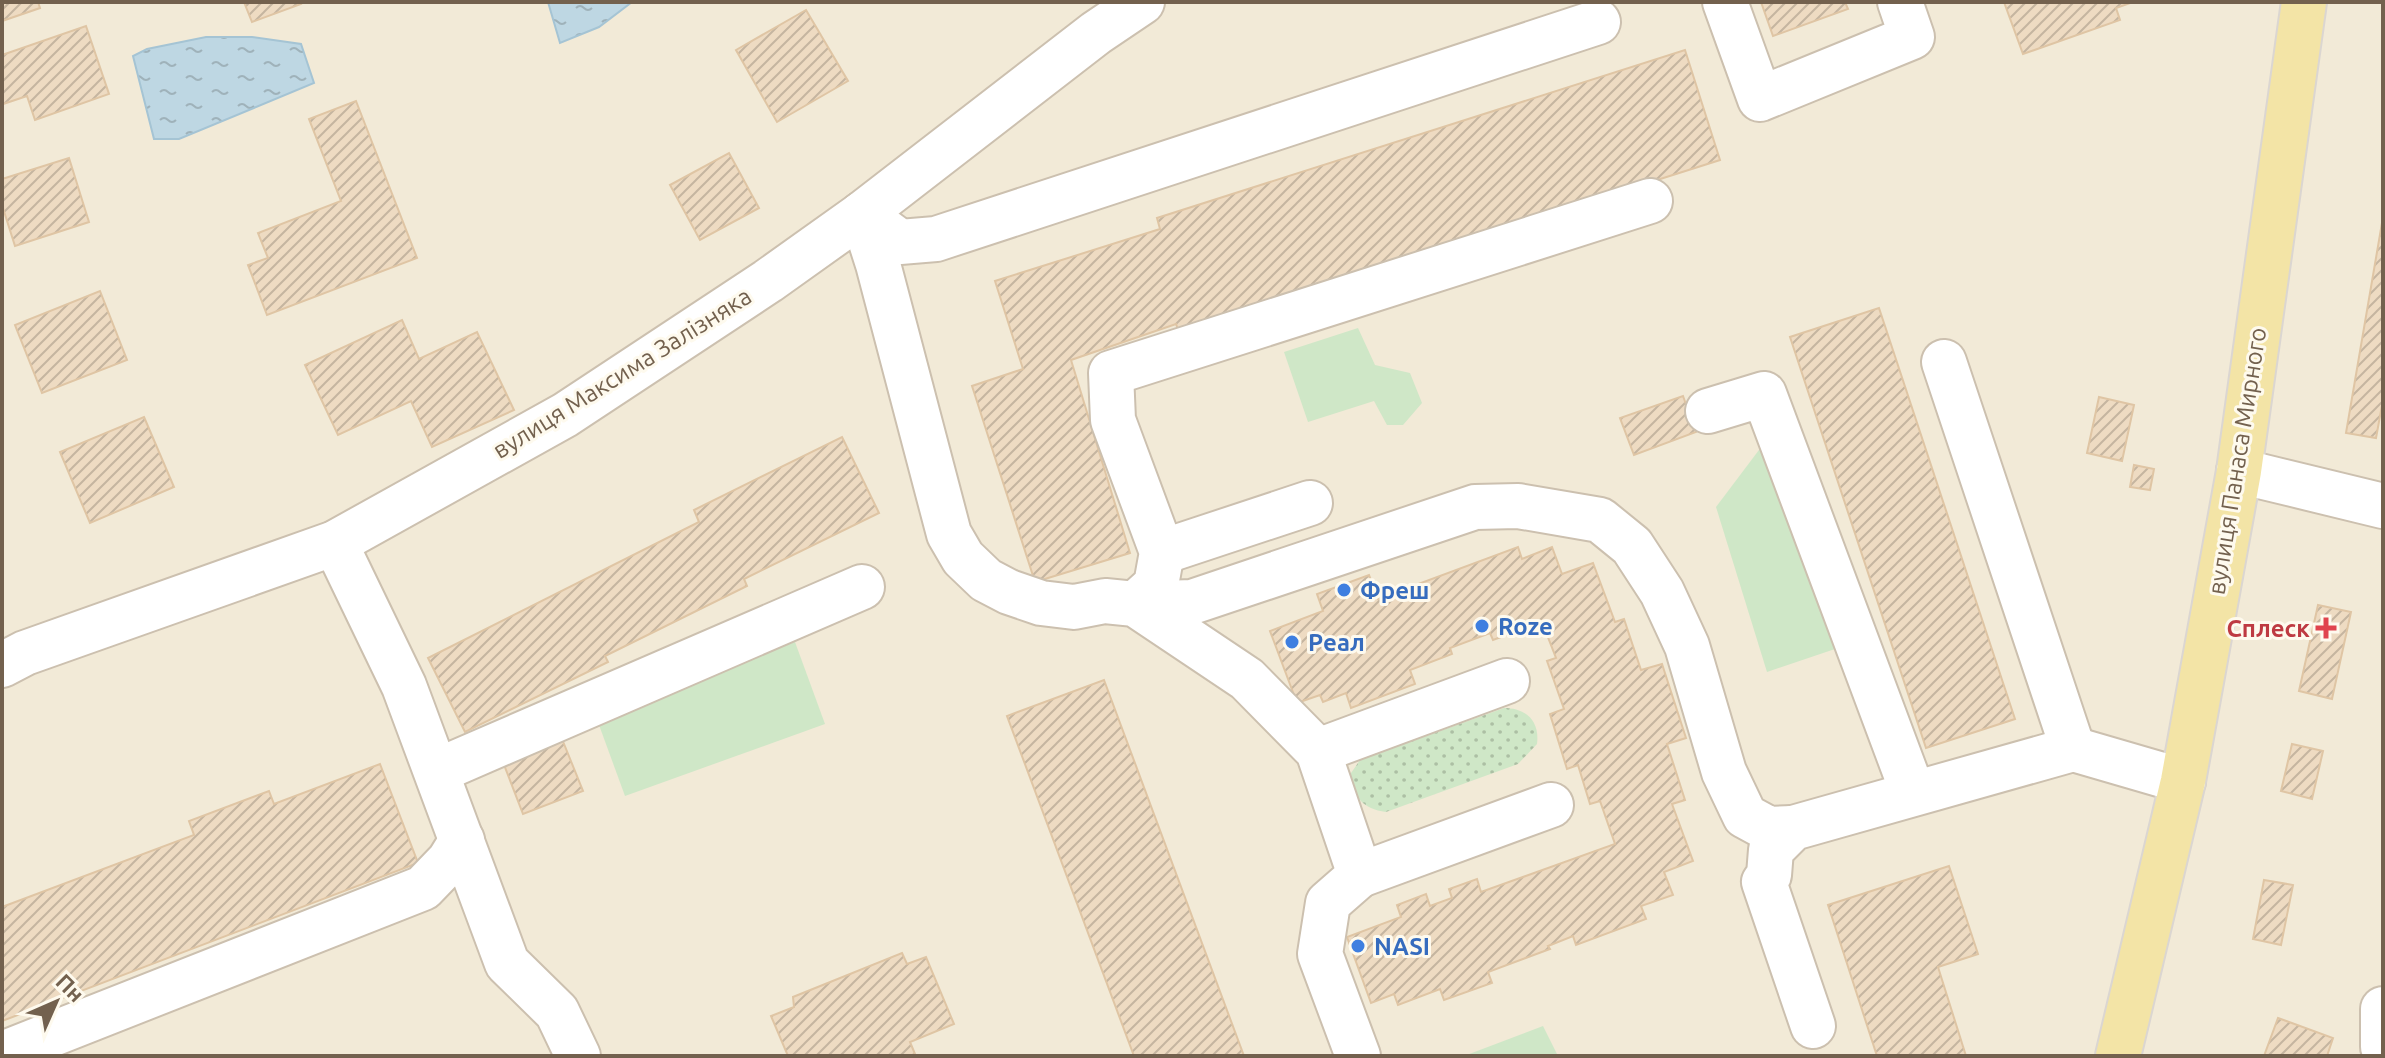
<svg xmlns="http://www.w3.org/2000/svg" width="2385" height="1058" viewBox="0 0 2385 1058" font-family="Ubuntu,sans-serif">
<defs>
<pattern id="grass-dots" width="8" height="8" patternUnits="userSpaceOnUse" patternTransform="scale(2)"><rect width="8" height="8" fill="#cfe7c7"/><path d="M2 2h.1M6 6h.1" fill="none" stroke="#acbfa4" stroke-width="1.8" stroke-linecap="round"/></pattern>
<pattern id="water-ripples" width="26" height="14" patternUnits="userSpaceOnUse" patternTransform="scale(2)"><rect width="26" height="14" fill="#bed7e3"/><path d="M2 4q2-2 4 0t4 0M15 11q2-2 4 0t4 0" fill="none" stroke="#9fb2ba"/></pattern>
<pattern id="building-hatch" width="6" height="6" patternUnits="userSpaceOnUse" patternTransform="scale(2)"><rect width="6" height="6" fill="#eedbc2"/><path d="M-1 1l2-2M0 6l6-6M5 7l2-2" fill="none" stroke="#c5b5a0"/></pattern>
</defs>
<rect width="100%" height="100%" fill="#fbf7e8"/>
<g fill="#f2ead7">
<path d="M2,2h2284l-65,466 -57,309 -64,279h-2098z"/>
<path d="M2319,2h64v1054h-246z"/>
</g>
<path fill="url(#grass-dots)" d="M1504,708c22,0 36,13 33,36l-19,20 -132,48c-24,-3 -31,-15 -37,-36l11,-16z"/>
<g fill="#cfe7c7">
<path d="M1358,328l17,37 35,8 12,30 -19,22h-16l-13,-24 -66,21 -24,-70z"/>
<path d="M1765,442l70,207 -68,23 -51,-165z"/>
<path d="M795,642l30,82 -200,72 -30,-82z"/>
<path d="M1543,1026l15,30h-94z"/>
</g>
<g fill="url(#water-ripples)" stroke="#a5c4d4" stroke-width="2">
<path d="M548,2h84l-33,25 -39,16z"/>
<path d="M206,37h46l49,7 13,39 -135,56h-25l-21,-83 14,-7z"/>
</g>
<g fill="url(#building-hatch)" stroke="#dfc5a4" stroke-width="2">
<path d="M2,2h36l2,6 -38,13z"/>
<path d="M244,2h56l1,2 -49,18z"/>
<path d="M1761,2h84l3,7 -75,27z"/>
<path d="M2004,2h129l-17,6 4,12 -97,34z"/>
<path d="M806,10l42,71 -71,41 -41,-72z"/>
<path d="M86,26l23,68 -74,26 -8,-24 -24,8 -1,-49z"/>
<path d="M1685,50l35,110 -541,172 -3,-8 -105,36 59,193 -95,29 -63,-196 51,-17 -28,-88 165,-52 -3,-11z"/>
<path d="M356,101l61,157 -150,57 -19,-50 20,-7 -10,-25 83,-32 -32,-82z"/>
<path d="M729,153l30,55 -59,32 -30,-55z"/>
<path d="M69,158l20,64 -74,24 -13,-41v-26z"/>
<path d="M2383,217v183l-7,38 -30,-5z"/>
<path d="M100,291l27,69 -85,33 -27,-68z"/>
<path d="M1879,308l136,411 -89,29 -136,-411z"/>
<path d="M402,320l17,39 58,-27 37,78 -82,37 -21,-46 -73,34 -33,-70z"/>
<path d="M1683,396l13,36 -62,23 -14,-37z"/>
<path d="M2099,397l35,8 -12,56 -35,-8z"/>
<path d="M144,417l30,70 -84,36 -30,-71z"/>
<path d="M842,437l37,76 -135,66 3,7 -142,70 3,6 -143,70 -37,-74 271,-136 -5,-12z"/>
<path d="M2134,465l20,4 -4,21 -20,-3z"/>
<path d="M1518,547l4,12 30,-12 10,27 31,-11 22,59 9,-3 17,51 21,-6 24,74 -19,6 18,56 -13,4 21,57 -29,11 9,23 -32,11 5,13 -70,26 -3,-9 -25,10 2,3 -62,23 4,11 -48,17 -4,-11 -42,16 -4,-11 -23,9 -24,-66 54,-20 -4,-12 29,-11 4,12 22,-8 -3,-9 28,-10 4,13 134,-48 -15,-43 -10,3 -12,-39 -11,4 -17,-55 14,-5 -17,-48 9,-3 -14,-36 -49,18 -3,-7 -40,15 2,6 -42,16 5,14 -64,24 -5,-15 -23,9 -3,-7 -23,8 -27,-72 53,-20 -6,-17 52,-19 9,24z"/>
<path d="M2318,605l33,7 -19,87 -33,-8z"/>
<path d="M1104,680l140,376h-110l-127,-340z"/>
<path d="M560,734l23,57 -60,23 -22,-57z"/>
<path d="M2292,744l31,7 -11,48 -31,-8z"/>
<path d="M380,764l38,99 -416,158v-114l192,-72 -5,-14 80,-30 5,13z"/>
<path d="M1949,866l29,88 -40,13 28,89h-89l-49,-151z"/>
<path d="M2264,880l29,5 -12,60 -28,-6z"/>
<path d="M902,953l5,11 19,-7 28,67 -44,18 5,12 -5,2h-122l-17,-40 23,-9 -1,-10z"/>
<path d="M2278,1018l55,20 -6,18h-63z"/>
</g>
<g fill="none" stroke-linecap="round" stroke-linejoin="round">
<g stroke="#ccc0af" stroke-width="48">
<g id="minor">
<path d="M1725,2l35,97 152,-62 -12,-35"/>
<path d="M862,214l16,50 71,270 14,24 23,22 23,12 32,11 33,4 31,-6 30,3 112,75 71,72 42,124 -32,28 -8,51 38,102"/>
<path d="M862,214l38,28 36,-3 662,-217"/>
<path d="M1944,362l129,387"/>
<path d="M1708,411l56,-17 149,399"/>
<path d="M2239,471l144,35"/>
<path d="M335,543l69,143 103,277 50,49 21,44"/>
<path d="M1162,552l148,-49"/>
<path d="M1135,604l57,-2 283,-95 43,-1 82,14 32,26 30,46 25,54 37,126 21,44 24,13 24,-1"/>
<path d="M1135,604l21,-19 6,-33 -49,-132 -2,-47 539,-172"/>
<path d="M2,665l23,-12 310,-110 230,-128 203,-134 94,-67 234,-181 46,-31"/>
<path d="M1318,751l189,-70"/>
<path d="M437,771l425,-184"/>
<path d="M1360,875l191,-70"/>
<path d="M2383,1009v38"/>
<path d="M1813,1026l-49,-144 5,-7 2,-25 22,-22 280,-79 110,32"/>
<path d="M2,1054l421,-166 26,-27 13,-21"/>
</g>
</g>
<g stroke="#dbd6d1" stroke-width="48">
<path id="major" d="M2118,1056l65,-275 56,-310 65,-469"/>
</g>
<use href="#minor" stroke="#fff" stroke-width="44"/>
<use href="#major" stroke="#f3e4a6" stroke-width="44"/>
</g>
<g fill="#3f7fe0" stroke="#fefaee" stroke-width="3">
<circle cx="1344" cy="590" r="8"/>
<circle cx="1482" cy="626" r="8"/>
<circle cx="1292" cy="642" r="8"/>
<circle cx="1358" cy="946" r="8"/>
</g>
<path fill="#e0444e" stroke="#fefaee" stroke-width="3" d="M2322 616h8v8h8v8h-8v8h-8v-8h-8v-8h8z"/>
<g text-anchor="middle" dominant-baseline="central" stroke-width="6" stroke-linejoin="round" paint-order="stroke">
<g font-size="24" fill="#73614e" stroke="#fefaee">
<text transform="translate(622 373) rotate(-32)">вулиця Максима Залізняка</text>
<text transform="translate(2237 461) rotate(-81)">вулиця Панаса Мирного</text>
</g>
<g font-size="24" font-weight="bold" fill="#366cbe" stroke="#fefaee" text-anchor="start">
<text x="1360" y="590">Фреш</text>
<text x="1498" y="626">Roze</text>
<text x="1308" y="642">Реал</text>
<text x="1374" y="946">NASI</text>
</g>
<g font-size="24" font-weight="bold" fill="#be3a42" stroke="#fefaee" text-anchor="end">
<text x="2310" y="628">Сплеск</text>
</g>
</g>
<rect width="2385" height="1058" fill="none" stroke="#73614e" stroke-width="8"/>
<g transform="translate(56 1002) rotate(45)" stroke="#fefaee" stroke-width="6" paint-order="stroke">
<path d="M0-6L14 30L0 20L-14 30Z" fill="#73614e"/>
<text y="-12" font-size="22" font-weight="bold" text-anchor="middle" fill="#73614e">Пн</text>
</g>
</svg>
